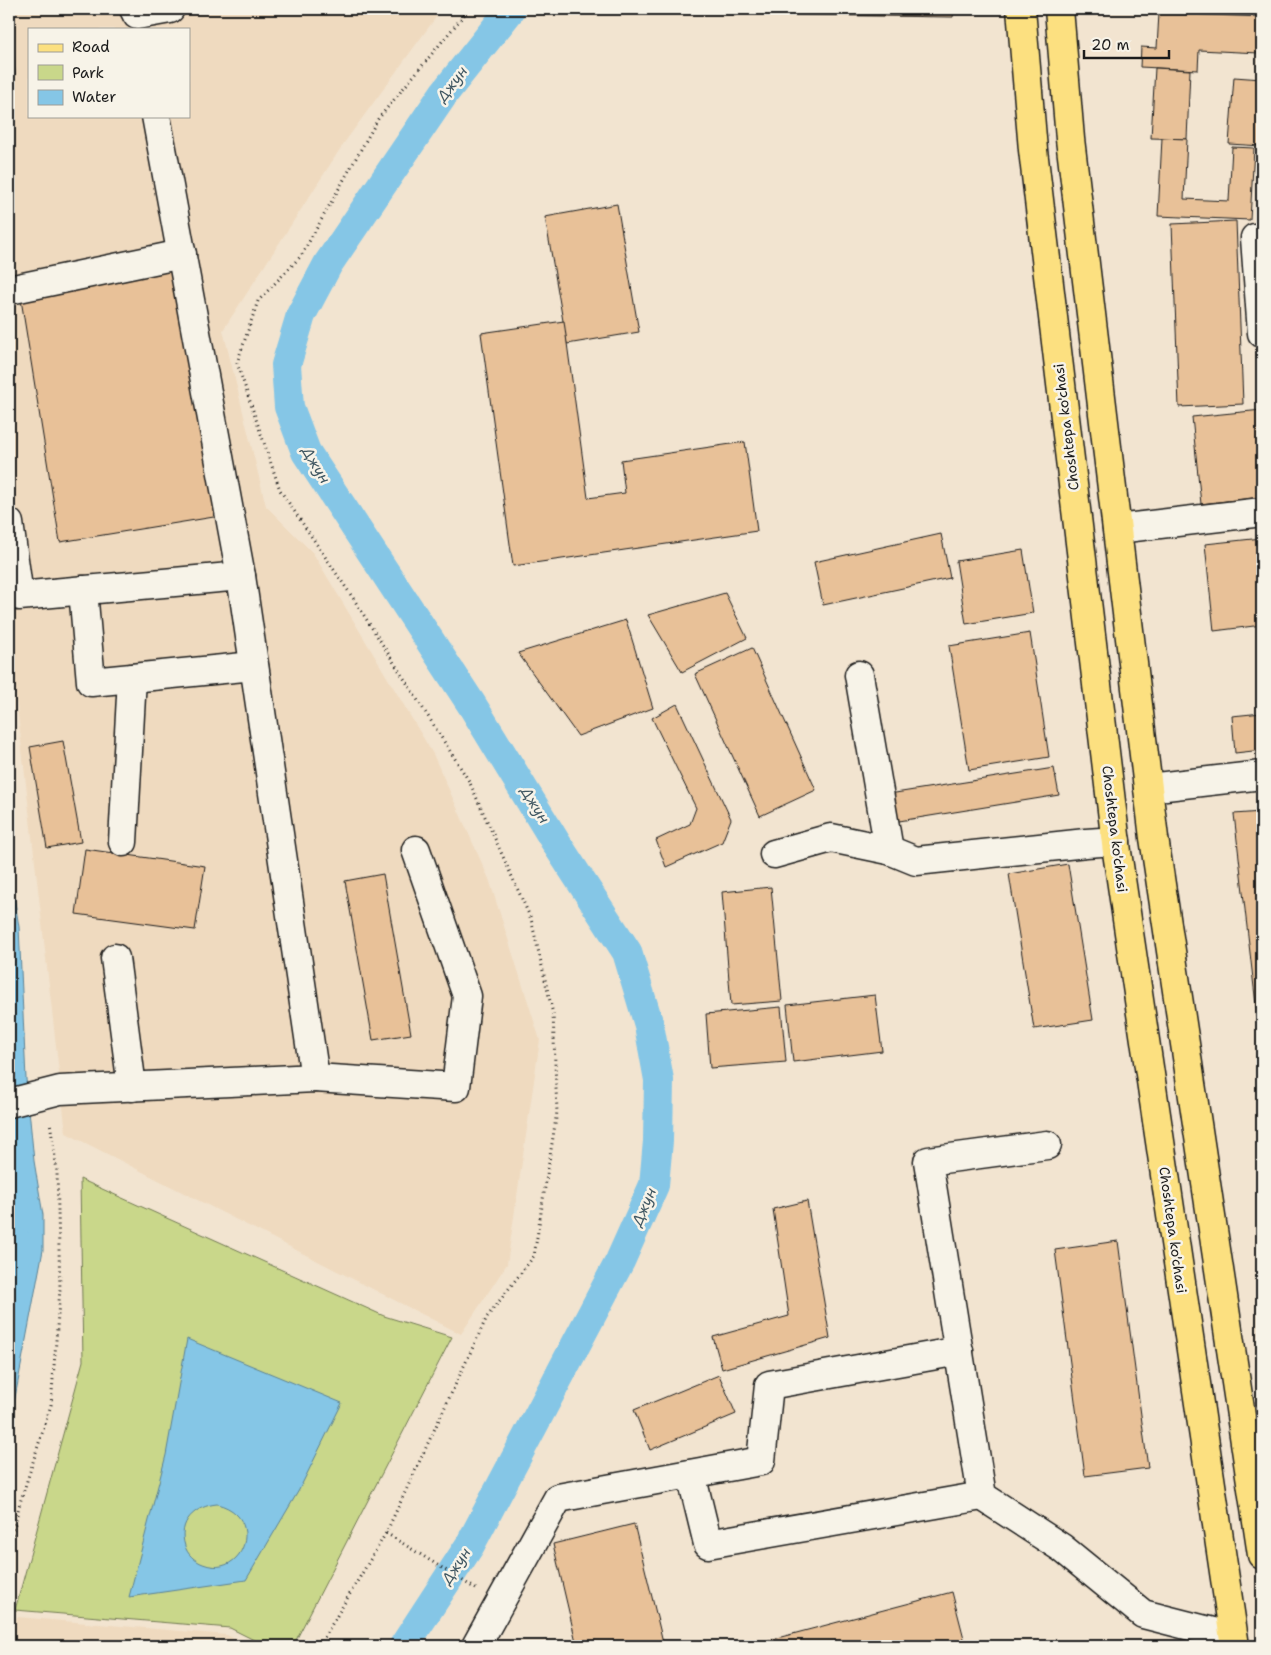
<svg xmlns="http://www.w3.org/2000/svg" width="1271" height="1655" viewBox="0 0 1271 1655" font-family="'Shantell Sans',sans-serif">
<rect width="100%" height="100%" fill="#f2e4d0"/>
<filter id="ink" filterUnits="userSpaceOnUse"><feTurbulence type="fractalNoise" baseFrequency=".02" numOctaves="2"/><feDisplacementMap in="SourceGraphic" scale="10" xChannelSelector="R" yChannelSelector="G"/><feConvolveMatrix kernelMatrix="1 2 1 2 8 2 1 2 1" color-interpolation-filters="sRGB"/></filter>
<g filter="url(#ink)">
<g fill="#efdabf" fill-rule="evenodd">
<path d="M9,9h433l-98,134 -121,187 43,176 47,47 120,201 56,125 51,161 -33,224 -46,70 -395,-201 -57,-497zM29,29h160v87h-160z"/>
<path d="M17,1617l210,18 22,11h-240z"/>
</g>
<path fill="#c9d78a" stroke="#727a53" d="M80,1179l304,137 68,21 -159,309h-27l-36,-18 -215,-18 68,-249z"/>
<g fill="#85c6e6" stroke="#5b8295" fill-rule="evenodd">
<path d="M9,865l10,62 7,152 8,82 9,54v35l-34,179v-122l4,-15v-145l-4,-21z"/>
<path d="M187,1339l155,64 -43,87 -53,90 -117,17 37,-142zM217,1504c49,12 27,76 -14,60 -8,-3 -16,-10 -18,-18 -8,-24 10,-40 32,-42z"/>
</g>
<g fill="none" stroke-linecap="round" stroke-linejoin="round">
<g stroke="#85c6e6" stroke-width="30">
<path d="M9,1317l8,-74"/>
<path d="M404,1646l66,-101 150,-284 34,-76 4,-44 1,-61 -10,-55 -22,-73 -69,-106 -86,-141 -166,-253 -17,-45 -3,-42 15,-50 27,-51 117,-172 66,-83"/>
</g>
</g>
<g fill="#e8c198" stroke="#1c1c1c">
<path d="M727,9h227l-1,8 -226,-3z"/>
<path d="M1159,9h56l-1,6 -55,-2z"/>
<path d="M1159,13l103,4v58l-3,-1v-21l-60,-3 -1,20 -58,-3 1,-20 16,1z"/>
<path d="M9,23h3l3,53 -6,1z"/>
<path d="M1155,68l35,2 -3,69 -36,-1z"/>
<path d="M1234,77l28,2v67l-33,-2z"/>
<path d="M1162,138l25,1 -3,60 45,2 3,-54 22,1 -4,72 -92,-4z"/>
<path d="M617,204l22,128 -72,12 -22,-127z"/>
<path d="M1236,221l7,183 -64,3 -7,-183z"/>
<path d="M180,266l40,250 -160,26 -40,-249z"/>
<path d="M564,321l24,177 37,-5 -4,-33 124,-18 12,89 -244,35 -32,-233z"/>
<path d="M1262,410v87l-61,7 -9,-87z"/>
<path d="M941,534l9,44 -127,27 -9,-43z"/>
<path d="M1262,538v87l-48,6 -9,-87z"/>
<path d="M1023,550l10,63 -67,11 -10,-63z"/>
<path d="M725,593l22,45 -65,34 -34,-57z"/>
<path d="M626,620l27,88 -75,28 -60,-83z"/>
<path d="M1030,633l19,124 -80,13 -20,-124z"/>
<path d="M752,648l64,142 -56,26 -65,-142z"/>
<path d="M677,704l54,115 -9,23 -56,25 -10,-27 34,-16 6,-16 -44,-90z"/>
<path d="M1262,713v37l-27,3 -3,-37z"/>
<path d="M63,741l18,101 -34,6 -17,-101z"/>
<path d="M1054,768l5,27 -166,27 -4,-28z"/>
<path d="M1262,812v245l-28,-243z"/>
<path d="M85,849l120,17 -10,64 -119,-16z"/>
<path d="M1068,864l25,156 -59,9 -25,-155z"/>
<path d="M383,874l28,160 -38,6 -28,-159z"/>
<path d="M771,887l11,114 -51,4 -9,-113z"/>
<path d="M875,995l7,56 -89,11 -6,-57z"/>
<path d="M781,1007l5,55 -76,6 -4,-54z"/>
<path d="M807,1201l23,137 -108,31 -9,-32 76,-21 -16,-107z"/>
<path d="M1118,1241l30,227 -63,8 -30,-226z"/>
<path d="M1262,1285v32l-5,-31z"/>
<path d="M719,1375l17,39 -86,36 -16,-40z"/>
<path d="M634,1524l30,122h-87l-24,-102z"/>
<path d="M952,1592l14,54h-219z"/>
</g>
<g fill="none" stroke-linecap="round" stroke-linejoin="round">
<g stroke="#1c1c1c" stroke-width="31">
<g id="minor">
<path d="M134,9l3,6 33,-6"/>
<path d="M1255,238l7,95"/>
<path d="M9,290l173,-36"/>
<path d="M9,523l10,73 222,-20 -85,-460"/>
<path d="M1117,529l145,-17"/>
<path d="M241,576l74,502 141,9 11,-91 -51,-146"/>
<path d="M83,590l8,92 163,-16"/>
<path d="M859,675l30,175"/>
<path d="M1148,788l114,-13"/>
<path d="M123,842l9,-164"/>
<path d="M774,854l57,-16 58,12 27,11 170,-18 30,-2"/>
<path d="M115,958l17,129"/>
<path d="M9,1103l51,-13 255,-12"/>
<path d="M1047,1145l-119,16 54,335 80,52 81,66 90,23"/>
<path d="M691,1474l17,70 274,-48"/>
<path d="M476,1646l82,-148 203,-37 8,-76 190,-34"/>
</g>
</g>
<g stroke="#1c1c1c" stroke-width="31">
<g id="major">
<path d="M1021,9l12,141 84,702 118,794"/>
<path d="M1059,9l11,130 84,699 108,717"/>
</g>
</g>
<g stroke="#1c1c1c" stroke-width="3" stroke-dasharray="1 4" stroke-linecap="butt">
<path d="M386,1533l90,56"/>
<path d="M9,1549l10,-43 32,-101 9,-116 -3,-118 -7,-49"/>
<path d="M319,1646l67,-113 101,-216 47,-61 23,-144 -4,-98 -22,-95 -62,-138 -116,-183 -73,-108 -43,-127 21,-62 43,-45 77,-137 91,-110"/>
</g>
<use href="#minor" stroke="#f7f3e8" stroke-width="28"/>
<use href="#major" stroke="#fce080" stroke-width="28"/>
</g>
</g>
<g text-anchor="middle" dominant-baseline="central" stroke-width="5" stroke-linejoin="round" paint-order="stroke">
<g font-size="14" fill="#1c1c1c" stroke="#f7f3e8">
<text transform="translate(1066 427) rotate(-97)">Choshtepa ko'chasi</text>
<text transform="translate(1115 829) rotate(83)">Choshtepa ko'chasi</text>
<text transform="translate(1173 1230) rotate(82)">Choshtepa ko'chasi</text>
</g>
<g font-size="15" font-style="italic" fill="#415863" stroke="#f7f3e8">
<text transform="translate(452 84) rotate(-53)">Джун</text>
<text transform="translate(316 465) rotate(59)">Джун</text>
<text transform="translate(535 805) rotate(58)">Джун</text>
<text transform="translate(644 1207) rotate(-67)">Джун</text>
<text transform="translate(456 1566) rotate(-57)">Джун</text>
</g>
</g>
<rect width="1271" height="1655" fill="none" stroke="#f7f3e8" stroke-width="30"/>
<rect x="15" y="15" width="1241" height="1625" fill="none" stroke="#1c1c1c" stroke-width="2" filter="url(#ink)"/>
<rect x="28" y="28" width="162" height="90" fill="#f7f3e8" stroke="#9f9d96"/>
<rect x="38" y="44" width="25" height="8" fill="#fce080" stroke="#9f9d96"/>
<text x="72" y="52" font-size="15" fill="#1c1c1c">Road</text>
<rect x="38" y="65" width="25" height="15" fill="#c9d78a" stroke="#9f9d96"/>
<text x="72" y="78" font-size="15" fill="#1c1c1c">Park</text>
<rect x="38" y="90" width="25" height="15" fill="#85c6e6" stroke="#9f9d96"/>
<text x="72" y="102" font-size="15" fill="#1c1c1c">Water</text>
<path d="M1084 50v8h85v-8" fill="none" stroke="#1c1c1c" stroke-width="2.5"/>
<text x="1091" y="50" font-size="15" fill="#1c1c1c" stroke="#f7f3e8" stroke-width="4" paint-order="stroke">20 m</text>
</svg>
